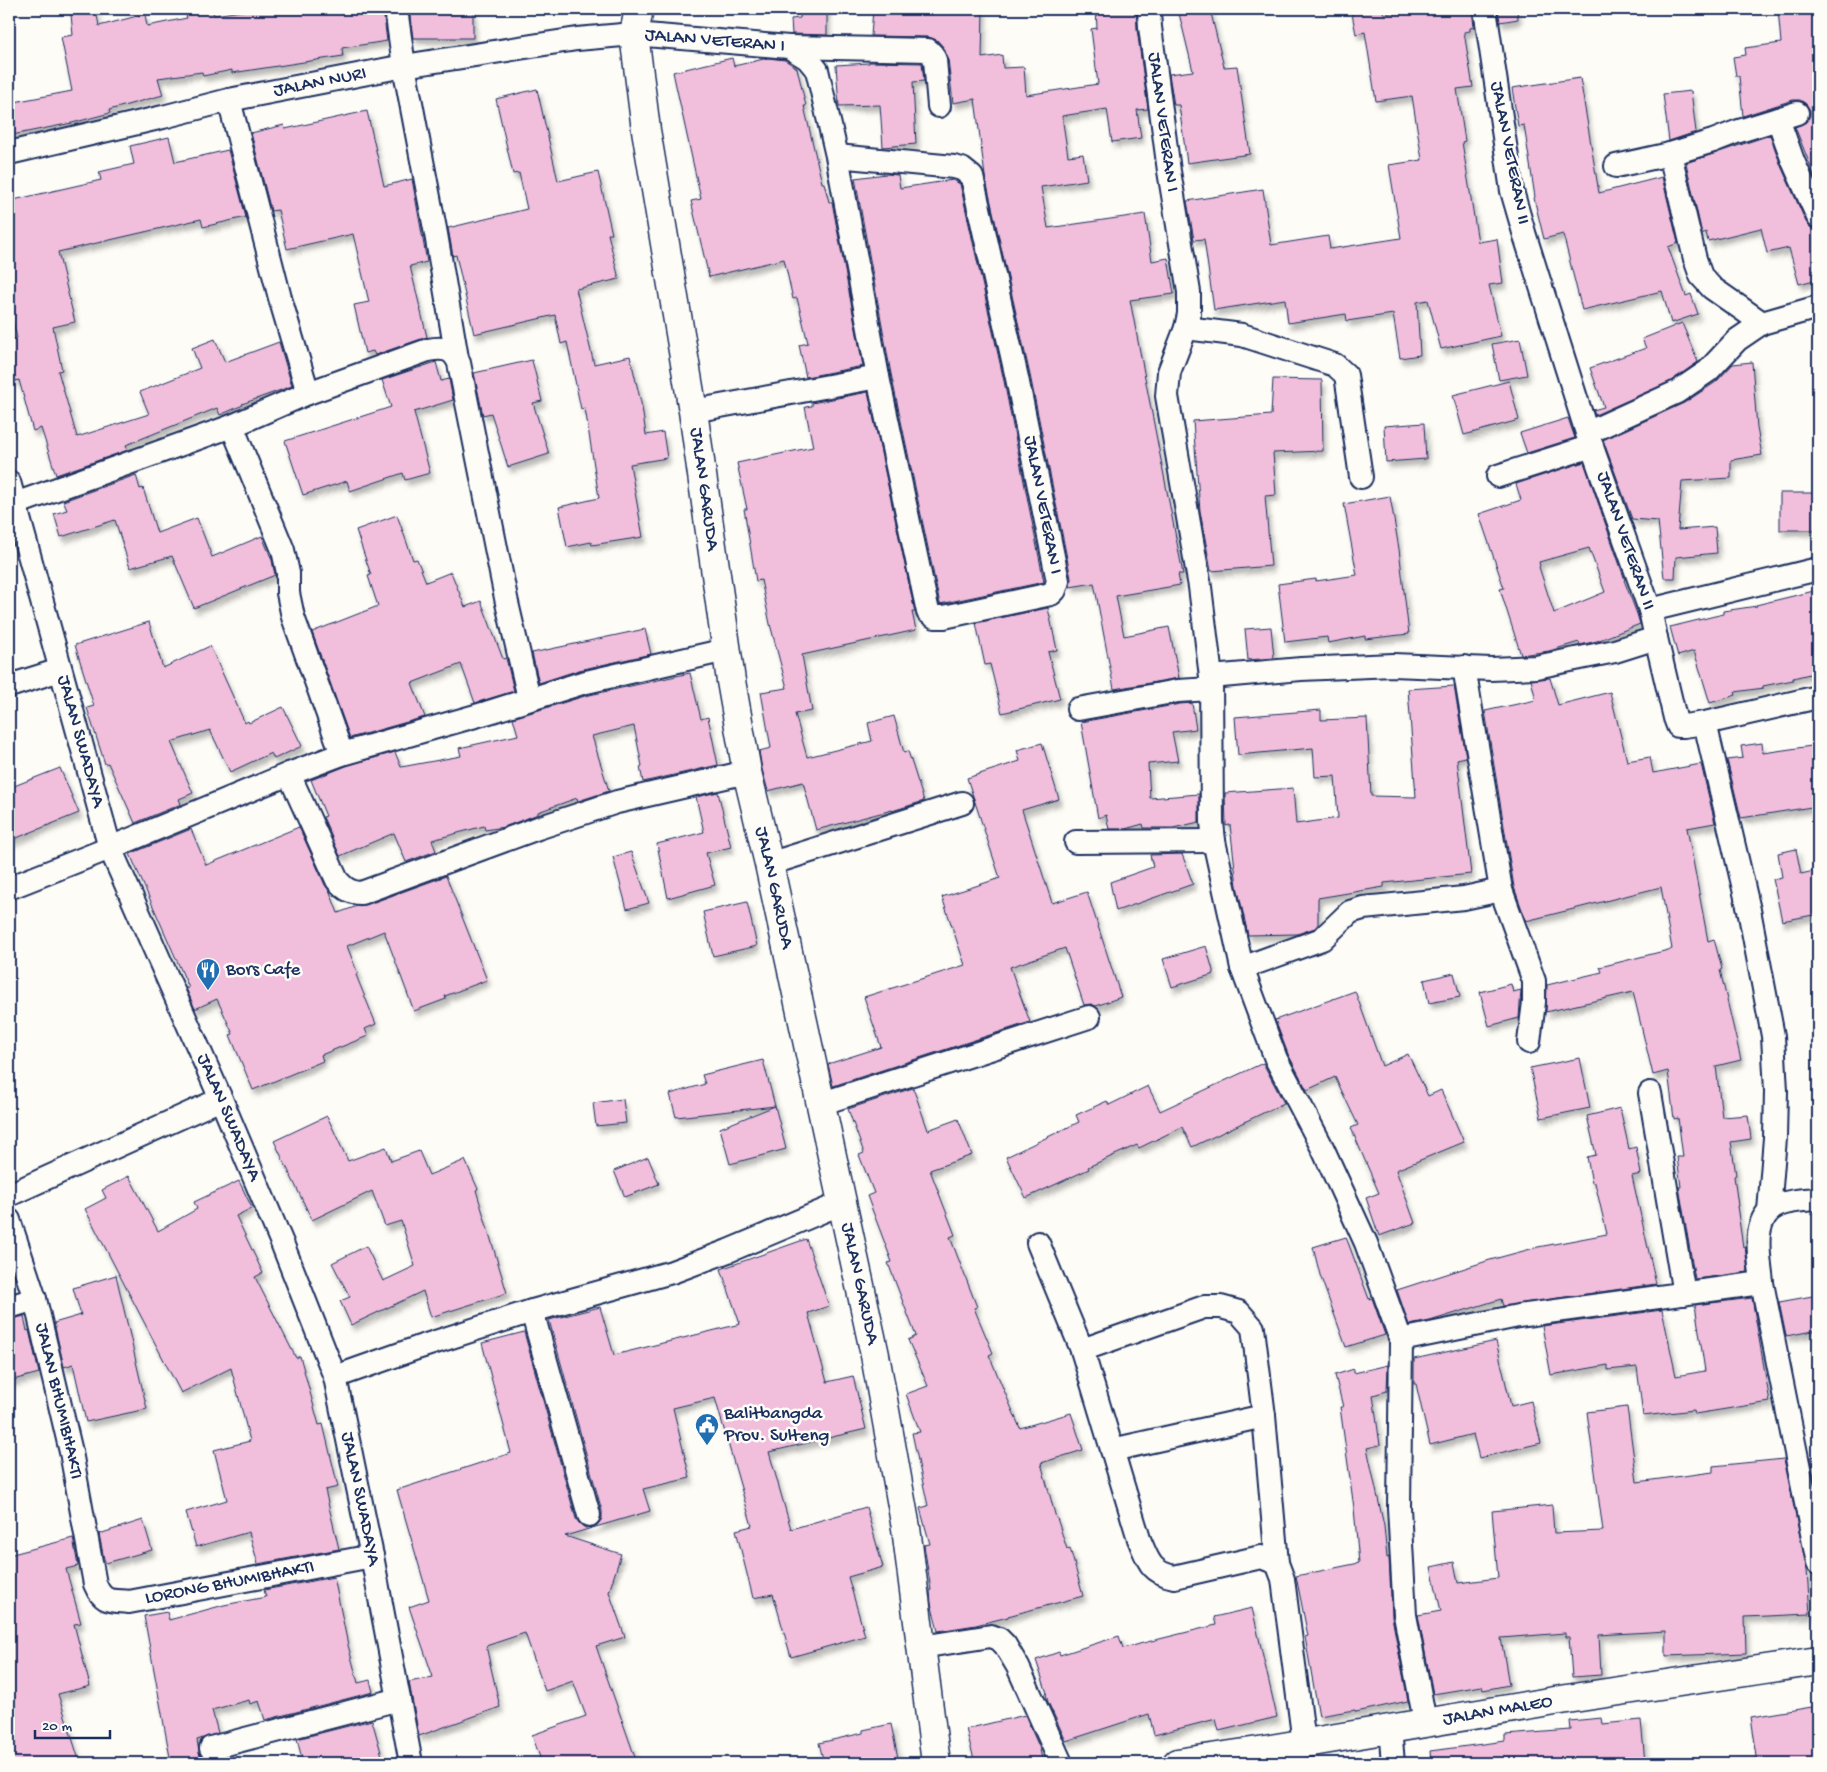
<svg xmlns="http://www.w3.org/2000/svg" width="1827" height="1772" viewBox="0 0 1827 1772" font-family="'Gochi Hand',sans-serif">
<defs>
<filter id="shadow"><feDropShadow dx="3" dy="5.5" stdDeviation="2.5" flood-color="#0004"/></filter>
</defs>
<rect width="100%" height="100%" fill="#fdfcf7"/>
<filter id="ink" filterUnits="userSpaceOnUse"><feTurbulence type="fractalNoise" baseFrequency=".02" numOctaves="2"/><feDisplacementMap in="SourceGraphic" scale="10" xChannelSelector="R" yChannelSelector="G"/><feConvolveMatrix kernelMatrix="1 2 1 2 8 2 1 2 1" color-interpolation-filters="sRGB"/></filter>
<g filter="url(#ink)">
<g fill="#f1bedc" stroke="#1b2f5e" fill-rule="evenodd" filter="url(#shadow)">
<path d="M212,9l2,6 41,-6h128l4,32 -45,7 1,8 -111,17v-3l-29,6 -1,-4 -44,6 5,17 -54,15 1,3 -38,10 -60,12 -3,-14v-18l63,-12 -11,-54 12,-2 -2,-20 25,-5 3,16 46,-12 2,12 40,-8 -1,-3z"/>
<path d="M409,9h64v29h-60z"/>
<path d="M801,9h26v26l-35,-1 -1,-15 9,-1z"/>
<path d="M873,9h110l-1,49 20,-3 1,13 21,-1 2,28 72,-11 -7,-55 6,-1 -1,-19h40l1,20 11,80 -11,1 4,28 -29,4 -5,-33 -45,7 6,40 15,-2 4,26 -46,7 7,41 97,-14 7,47 16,-3 6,36 -44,6 53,274h-5l2,11 -64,11 8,40 45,-9 10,51 -65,11 -20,-106 -24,4 1,-9 -41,-203 -45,-199 -10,-77 -22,4 -5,-44 -4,-11 -7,-8 -9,-3 -57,-1z"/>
<path d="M1178,9h32l14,58 13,-1 13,88 -63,9 -8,-58h-5l-5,-31 24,-3z"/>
<path d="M1351,9h31l2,5 33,-5h55l2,18 -4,1v3l-6,1 9,55 -16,2 8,52 -3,1 16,100 19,-3 6,44 -14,2 12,51 -60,13 -13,-49 -11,2 3,53 -20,3 -7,-44 -46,7 -1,-7 -58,9 -3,-24 -71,11 -10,-71 -10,1 -7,-39 76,-12 8,56 57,-9 2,13 71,-11 -12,-73 33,-5 -10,-64 -36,5 -11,-69 -9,2z"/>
<path d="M1498,9h19l1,10 -18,3z"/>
<path d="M1778,9h40v176l-23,-58 11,-5 4,-6v-6l-4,-6 -6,-4h-7l-50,16 -4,-40h-3l-3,-19 13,-2 -1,-7 36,-5z"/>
<path d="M732,58l2,8 34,-8 17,2 12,8 9,38h-2l18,77h2l5,19h3l31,164 -57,11 -7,-32 9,-2 -11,-45 -4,1 -9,-40 -75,18 -18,-76 10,-2 -28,-127z"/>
<path d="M869,62l53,1 2,18 -11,1 3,62 -33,3 -3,-42 -41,1 -3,-41 33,-2z"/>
<path d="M1580,78l19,115 63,-16 16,66 -10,4 18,49 5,-2 7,20 -27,9 -9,-32 -80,19 -19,-76 -19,5 -10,-41 1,-1 -11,-72 -6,1 -6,-38z"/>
<path d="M537,89l21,92 40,-9 14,62h-4l11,45 -43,10 18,75 36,-8 12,51 4,28 17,-3 4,26 -37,6 13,73 -51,8 -1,-3 -24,5 -8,-40 40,-9 -14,-90 -4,1 -14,-67 -6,2 -6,-29 -81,19 -18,-79 -3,1 -5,-28 79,-19 -8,-36 -6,1 -17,-75z"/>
<path d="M1691,91l5,41 -27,9 -6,-47z"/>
<path d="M367,111l17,75 28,-7 15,83 -17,4 17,71 -52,18 -2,-4 -8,2 -11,-48 15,-3 -16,-68 -66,15 -9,-39 -7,1 -20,-78 33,-8 1,4z"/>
<path d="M1770,135l11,31 25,56 5,6 7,2v49l-19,5 -10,-36 -22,5 -6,-25 -53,13 -2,-9 -4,2 -16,-71z"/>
<path d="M169,137l6,25 53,-12 18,67 -43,10 -2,-8 -143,33 17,70 -22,5 9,43 -4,1 19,66 72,-23 -9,-22 60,-24 -8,-20 23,-9 10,23 54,-20 13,44 -50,18 1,1 -23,10 -3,-7 -91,37 2,5 -72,25 -15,-47 -8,3 -14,-51 -4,1 -6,-27v-14l8,-2 -8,-33v-104l92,-21 -2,-8 35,-8 -4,-18z"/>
<path d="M886,174l12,1 2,13 53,-8 7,4 44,197 40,201 -104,22 -49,-230 -36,-196z"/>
<path d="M1682,323l16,39 -27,19 -76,34 -2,-5 11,-3 -14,-39 56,-20 -4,-9z"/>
<path d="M1520,339l7,36 -28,5 -7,-36z"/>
<path d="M532,360l10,41 -9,2 16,51 -41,13 -17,-54 -8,2 -9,-42z"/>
<path d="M436,362l5,19 8,-2 4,21 -39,12 16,61 -25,7 -2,-7 -53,18 -3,-10 -44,14 -18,-54 106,-34 -9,-27z"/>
<path d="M1752,362l5,66 5,27 -31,5v18l-49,3 -4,49 37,-3 2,26 -41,4 -1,21h-11l-6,-57 -26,-2 -29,-79 81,-37 32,-21 17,-18z"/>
<path d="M1273,379l49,1 1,71 -50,2 3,42 -11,1 6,70 -60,5 -11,-60 -7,-90 78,-6z"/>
<path d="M1509,381l10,39 -55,15 -11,-40z"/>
<path d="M868,392l47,220h-3l4,18 -114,25 10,56 -17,3 12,43 65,-16 -4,-18 26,-7 10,37 4,-2 16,50 -32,10v-1l-76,20 -13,-48 -35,9 -6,-22 -3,-18 12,-3 -10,-56 26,-4 -17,-64 -9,-44 -5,1 -12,-72h3l-10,-46 76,-16 -8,-40 7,-1v-3z"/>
<path d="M1568,418l7,20 -48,15 -7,-20z"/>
<path d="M1424,423l2,36 -40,3 -2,-36z"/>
<path d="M1584,462l41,118h-1l13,34 3,10 -43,17 -17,4 -1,-3 -30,9 -28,4 -21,-66 4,-1 -25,-74 42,-14 -5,-16zM1589,548l16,44 -51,21 -15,-46 1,-1 -1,-4z"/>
<path d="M136,475l4,14 3,-1 14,45 40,-15 15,39 50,-21 10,24 3,15 -81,33 -22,-52 -42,12 -15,-48 -54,17 -7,-23 13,-4 -4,-9z"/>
<rect x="1780" y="493" width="38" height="37"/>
<path d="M1390,496l9,53 10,85 -44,5v-3l-37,7 -1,-6 -42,5 -7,-58 38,-5v2l41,-6 -13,-71z"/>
<path d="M397,515l16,45 4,-1 9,23 25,-10 14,35 16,-6 22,58 3,-1 8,33 -39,12 -14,-39 -49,19 13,34 -75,21 -38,-106 66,-26 -10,-30 3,-1 -15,-45z"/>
<path d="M1818,590v82l-25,6v2l-30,6v2l-28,4 1,3 -26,8 -16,-52 -16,5 -8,-29 53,-13v-3l34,-5 -1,-1z"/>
<path d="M1048,608l9,42 -9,2 12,47 -58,14 -12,-49 -5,1 -9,-42z"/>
<path d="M149,622l14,46 47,-22 35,77 3,-2 1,2 34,-16 19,39 -28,13 -3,-6 -41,19 -20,-42 -39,12 22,51 -14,6 2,5 -46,19 -27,-60 -3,1 -18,-56 7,-2 -19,-61z"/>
<path d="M1271,627l3,31 -26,2 -3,-31z"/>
<path d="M645,629l6,25 -72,16 -40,13 -7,-30z"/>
<path d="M690,673l11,46 7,-2 10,48 -75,17 -3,-15 2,-1 -8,-40 -42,10 17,55 -31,10 -1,-3 -39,14v2l-34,13 -19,3 -1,-4 -52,14 4,11 -30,11 -12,-29 -54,23 -17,-39 3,-1 -15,-36 35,-14 49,-14 6,15 60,-11 -2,-8 59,-13 -5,-17 72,-22z"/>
<path d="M1550,678l8,27 52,-13 17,69 23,-4 3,16 48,-9 14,59 -28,5 21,113 6,-2 8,30 -2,1 21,90 -25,6 6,51 26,-2 3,24 -20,3 5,33 -2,1 4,30h-1l6,41 2,-1 3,26 -53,7 -16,-92h2l-4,-30h6l-5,-39 -4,1 -6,-48 -15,4 -20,-83 -87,20 1,-27 55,-13 -2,-5 72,-18 -11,-62 -135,34 -12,-34 -29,-176 51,-11 -5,-20z"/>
<path d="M1454,686l12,71 -9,2 14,115 -87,9v4l-66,11v26l-3,4 -18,6 -49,1 -11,-49 -7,-61 -4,1 -1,-33 68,-5 3,36 42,-6 -3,-42 -20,1 -2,-29 -75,7 -3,-38 86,-7v10l46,-2 4,78 45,1 -8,-108z"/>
<path d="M1192,703l4,26 -24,3 6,29 -30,3 2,34 49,-4v28l-26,6h-29l-1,-4 -18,5h-16l-3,-14 -8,3 -17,-96 99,-18z"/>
<path d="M1042,743l17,56 -37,11 30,93 35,-11 34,105 -25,9 -5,-2 -7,1 -19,-57 -55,19 20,55 -197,64 -5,-22 53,-17 -17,-50 101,-32 -23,-68 58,-19 -33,-100 53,-17 -3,-11z"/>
<path d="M1762,743l1,10 55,-8v61l-77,12 -14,-58 16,-2 -2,-12z"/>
<path d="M60,768l19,45 -70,28v-53z"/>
<path d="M718,792l13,55 -25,6 9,32 -47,13 -11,-54 47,-12 -8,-35z"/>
<path d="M299,827l26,58 5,7 8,21 19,-7 9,-1 80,-29 41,104 -42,16 1,3 -32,12 -30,-80 -37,15 11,28 -2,1 20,49 -11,5 3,7 -47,19 2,6 -70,29 -23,-55 3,-1 -16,-35 -22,10 -9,-21h3l-59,-134 61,-25 15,36z"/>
<path d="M1796,849l5,25 17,-4v44l-36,7 -9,-42 9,-2 -4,-24z"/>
<path d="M631,852l18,51 -22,6 -14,-52z"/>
<path d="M1182,854l11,30 -77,27 -6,-29 43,-15 -3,-12z"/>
<path d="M747,902l10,44 -44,10 -10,-44z"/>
<path d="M1206,946l8,28 -42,13 -9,-28z"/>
<path d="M1454,973l6,24 -31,6 -5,-23z"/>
<path d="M1511,984l2,8 8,-2 -2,28 -30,8 -9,-34z"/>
<path d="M1355,991l27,75 26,-12 20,42 13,-6 23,52 -68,28 19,53 -36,13 -13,-38 13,-5 -28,-65 7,-3 -23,-48 -28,13 -19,-36 -13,-34z"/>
<path d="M1580,1058l10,50 -49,10 -11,-50z"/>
<path d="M763,1060l12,46 -99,11 -6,-23 35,-10 -3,-9z"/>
<path d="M1263,1063l21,40 -92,44 -10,-20 -43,21 -2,-3 -49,22 1,2 -63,29 -20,-41 73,-35 -3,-7 31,-14 2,4 39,-19 12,25z"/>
<path d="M913,1088l15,42 30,-11 14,36 -42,15 25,65 -5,2 27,70 -3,1 19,45 -4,2 31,73 51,-15 12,37 -42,13 15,55h1l10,31 3,-1 13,48 -75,20v1l-32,8 -38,6 -7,-28 -1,-13h1l-7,-45 6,-1 -10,-36 8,-2 -16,-73 8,-1 -14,-38 22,-8 -20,-46 8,-4 -28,-73 4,-1 -25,-66 7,-3 -15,-38 5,-2 -16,-44z"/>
<path d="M623,1099l3,24 -30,3 -3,-23z"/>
<path d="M775,1106l11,43 -56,15 -10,-36z"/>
<path d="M1620,1108l9,41 7,-2 5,27 -9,2 24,108 -153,22 -2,-7 -71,22 -21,4 -12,-35 93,-30 48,-13 69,-13 -12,-51h-3l-5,-26 9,-2 -9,-39z"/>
<path d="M327,1116l21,45 38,-14 5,14 28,-10 10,24 36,-15 13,29 -2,1 31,103 -76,24 -8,-26 -72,34 -11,-24 10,-4 -18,-34 34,-17 17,35 32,-15 -14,-45 -16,5 -13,-35 -60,29 -38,-79z"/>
<path d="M648,1157l11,27 -34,13 -11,-26z"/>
<path d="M129,1176l29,55 39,-22 -3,-7 45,-21 13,27 -16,8 27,57 -8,4 41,81 4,-2 19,69 4,-1 15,63 -13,3 14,59 -81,15 -9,-32 -53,15 -10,-35 41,-12 -13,-50 36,-9 -19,-73 -50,25 -96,-184 21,-11 -4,-8z"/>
<path d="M1346,1237l23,62 3,-1 13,37 -39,12 -26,-72 -7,-28z"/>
<path d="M806,1239l23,67 -21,7 19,69 26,-6 13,53 -97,23 22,77 75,-22 17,60 -35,10 17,59 -74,21 -18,-63 -20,4 -17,-68 16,-4 -37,-128 -42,10 17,70 -47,11 7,22 -85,25 56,18 -12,38 16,45 -29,9 41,117h-95l-10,-28 54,-19 -13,-35 -28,10 -20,-58 -39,13 14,61 -81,29 -10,-54 24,-5 -24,-70 20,-7 -32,-110 114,-37 -29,-110 42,-11 52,187 4,5 5,4 8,-1 5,-3 4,-5v-8l-53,-191 51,-13 14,48 126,-31 -19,-55z"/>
<path d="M116,1275l31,134 -61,13 -13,-58 -9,3 -10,-44 27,-8 -8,-27z"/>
<path d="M1818,1295v35l-32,6 -7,-34z"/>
<path d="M1752,1298l18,104 -75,12 -1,-4 -51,6 -6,-49 -29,3v-5l-57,10 -9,-49 120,-16 14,66 29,-5 -10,-66z"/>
<path d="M24,1316l3,15 2,-1 10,43 -30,8v-61z"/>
<path d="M1496,1341l15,65 20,-5 10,42 -62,15 -6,-24 -43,11 -14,-61h-2v-25z"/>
<path d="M1388,1365l-1,26 -14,4 7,50 -13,3 17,78 3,32 2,-1 3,60 16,84 -52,11 -1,-2 -36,6 -14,-79 3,-1 -12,-60 63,-13 -5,-55 -14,-101h3l-8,-32 19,-6v4z"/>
<path d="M1627,1407l10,75 76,-10v-6l71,-7 23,111 3,44 -65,3 1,36 -80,3v-25l-67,4 2,40 -29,2 -3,-40h-4v-4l-64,5 8,47 -26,5 -1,-4 -49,8 -15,-79 23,-4 -10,-44 23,-5 4,21 40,-5 -6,-67 60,-6 2,28 49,-2 -16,-119z"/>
<path d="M1818,1456v41l-8,-40z"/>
<path d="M143,1520l9,30 -46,13 -2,-4 -5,-25z"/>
<path d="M73,1538l5,28 -12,3 15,54 -7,1 16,62 -32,8 22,69h-71v-208z"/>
<path d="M334,1577l14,68 10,38 12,-3 3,12 -108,28 -6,-19 -9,3 -1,-4 -37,10 6,23 -21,7 4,23h-30l-27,-147 23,-4 2,8 55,-15 42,-8 -2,-7z"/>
<path d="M1252,1608l25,109 -58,14 -3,-12 -62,16 -5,-21 -83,27 -18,-39 -2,-8 1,-1 -11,-33 23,-8 1,3 59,-19 4,12 93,-23 -2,-8z"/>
<path d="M1818,1706v57h-60l-7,-46z"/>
<path d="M1025,1715l15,34 2,11 -12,3h-55l-9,-34z"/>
<path d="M1602,1718l1,6 38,-4 4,43h-214l-1,-12 75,-10v-6l66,-5 -1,-9z"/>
<path d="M372,1720l12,43h-81l-6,-24z"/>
<path d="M891,1724l8,39h-75l-5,-20 44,-10v-3z"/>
</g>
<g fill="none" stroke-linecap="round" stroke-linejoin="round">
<g stroke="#1b2f5e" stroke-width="26">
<g id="minor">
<path d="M396,9l8,57 32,168 21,124"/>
<path id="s1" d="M1149,9l1,18 19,144 20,121v22l-3,14 -17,44 -2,24 33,191 11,90 1,145 2,19 28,127 34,91 46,88 44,96 35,97 -2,168 6,107 20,107"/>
<path d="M789,47l139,3 4,4 3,6 4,46"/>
<path d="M229,100l51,198 28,95"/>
<path d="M1778,119l15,42 25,56"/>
<path id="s2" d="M9,153l154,-36 66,-17 175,-34 173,-27 57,-5 155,13 18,11 10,12 20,86 41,221 50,235 7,5h9l107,-23 4,-4 3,-9 -41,-203 -45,-201 -10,-8 -8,-2 -117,-11"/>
<path d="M1670,154l25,105 6,17 11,12 50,35"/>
<path d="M1616,166l54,-12 43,-13 23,-9 61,-19"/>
<path d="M1186,328l56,7 93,30 11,10 15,102"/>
<path d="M693,411l185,-34"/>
<path d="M232,426l51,124 5,23v20l5,24 49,137"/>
<path d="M1587,433l90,-41 31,-21 29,-31 25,-17 56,-16"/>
<path d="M1498,476l94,-30"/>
<path id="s3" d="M9,482l101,366 111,251 61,144 53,134 37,179 39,207"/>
<path d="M15,504l217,-78 76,-33 120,-43c15,-3 25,-2 31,13l48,240 22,95"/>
<path d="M1650,610l168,-41"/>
<path d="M1656,638l19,80 3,8h6l21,-3 113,-26"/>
<path d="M1211,677l90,-8 92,-4 98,4 45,-2 79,-16 41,-13 -6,-28 -63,-177 -62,-197 -13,-45 -27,-182"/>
<path d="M9,686l51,-16"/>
<path d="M1078,709l100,-18 33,-2"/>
<path d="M1705,723l44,187 24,126 3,55 -1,47 -6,73"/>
<path d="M289,774l48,106c7,8 13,13 24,13l177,-65 79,-26 130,-30"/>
<path d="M1076,842l138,-1"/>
<path d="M769,864l193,-61"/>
<path d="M9,888l101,-40 179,-74 53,-20 144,-41 96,-30 144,-33"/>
<path d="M1501,890l33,91v21l-5,40"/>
<path d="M1242,968l80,-29 28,-27 13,-4 101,-10 37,-8 -37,-223"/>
<path d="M1650,1093l34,201"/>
<path d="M820,1104l269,-87"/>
<path d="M9,1195l212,-96"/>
<path id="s4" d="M9,1220l26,79 36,153 24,132c8,19 15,16 34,18l243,-46"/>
<path d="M1038,1243l44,107 57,189c9,21 11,33 35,38l87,-20 16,6 6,16 21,164"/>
<path d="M1762,1283l56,280"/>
<path d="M9,1307l26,-8"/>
<path d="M532,1311l57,204"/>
<path d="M1401,1340l117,-24 244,-33c-2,-25 -13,-66 17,-78 12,-5 27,-5 39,-6"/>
<path d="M1082,1350l122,-43h17l18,5 14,16 11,88 13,147"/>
<path d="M335,1377l82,-29 115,-37 140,-39 56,-21 114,-48"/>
<path d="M1112,1450l152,-34"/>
<path d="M921,1647l70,-11 8,3 6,6 13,22 43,96"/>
<path d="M1390,1728l3,35"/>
<path d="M211,1748l188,-49"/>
</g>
</g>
<g stroke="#1b2f5e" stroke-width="31">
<g id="tertiary">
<path id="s5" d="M639,9l-5,25 12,96 47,281 38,270 16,91 22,92 106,491 31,173 30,235"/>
<path id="s6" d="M1177,1763l88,-13 302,-51 251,-38"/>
</g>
</g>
<use href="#minor" stroke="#fdfcf7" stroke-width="22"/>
<use href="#tertiary" stroke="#fdfcf7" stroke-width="28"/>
</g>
</g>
<defs>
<g id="restaurant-pin" transform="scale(1.25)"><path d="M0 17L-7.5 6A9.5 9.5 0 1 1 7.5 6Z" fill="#1f6fb2" stroke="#fdfcf7"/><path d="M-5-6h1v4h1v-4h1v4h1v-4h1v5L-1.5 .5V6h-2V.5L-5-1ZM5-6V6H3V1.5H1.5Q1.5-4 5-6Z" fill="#fff"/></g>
<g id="civic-pin" transform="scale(1.25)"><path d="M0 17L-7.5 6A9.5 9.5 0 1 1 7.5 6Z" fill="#1f6fb2" stroke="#fdfcf7"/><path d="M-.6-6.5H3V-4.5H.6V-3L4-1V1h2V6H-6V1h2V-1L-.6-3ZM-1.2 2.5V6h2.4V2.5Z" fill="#fff"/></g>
</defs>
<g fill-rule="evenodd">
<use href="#restaurant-pin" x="208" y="970"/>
<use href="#civic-pin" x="707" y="1425"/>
</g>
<g text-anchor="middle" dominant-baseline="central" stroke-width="5" stroke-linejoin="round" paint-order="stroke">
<g font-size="19" fill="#1b2f5e" stroke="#fdfcf7">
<text stroke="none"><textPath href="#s2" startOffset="718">JALAN VETERAN I</textPath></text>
<text stroke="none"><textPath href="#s2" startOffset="319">JALAN NURI</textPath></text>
<text stroke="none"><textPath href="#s1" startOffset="114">JALAN VETERAN I</textPath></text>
<text transform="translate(1509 153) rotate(79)">JALAN VETERAN II</text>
<text stroke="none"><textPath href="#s5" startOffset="486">JALAN GARUDA</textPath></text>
<text transform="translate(1042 505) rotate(79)">JALAN VETERAN I</text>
<text transform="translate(1625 541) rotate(71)">JALAN VETERAN II</text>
<text stroke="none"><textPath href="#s3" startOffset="269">JALAN SWADAYA</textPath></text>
<text stroke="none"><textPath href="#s5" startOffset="891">JALAN GARUDA</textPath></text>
<text stroke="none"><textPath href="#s3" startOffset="674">JALAN SWADAYA</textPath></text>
<text stroke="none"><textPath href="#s5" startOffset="1296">JALAN GARUDA</textPath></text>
<text stroke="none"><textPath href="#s4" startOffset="188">JALAN BHUMIBHAKTI</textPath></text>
<text stroke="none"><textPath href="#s3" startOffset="1079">JALAN SWADAYA</textPath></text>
<text stroke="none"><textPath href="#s4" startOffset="519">LORONG BHUMIBHAKTI</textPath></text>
<text stroke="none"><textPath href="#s6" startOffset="325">JALAN MALEO</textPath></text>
</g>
<g font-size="19" fill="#1b2f5e" stroke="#fdfcf7" text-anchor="start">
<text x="226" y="970">Bors Cafe</text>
<text x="724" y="1414">Balitbangda<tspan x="724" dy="22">Prov. Sulteng</tspan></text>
</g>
</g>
<rect width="1827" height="1772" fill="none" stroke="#fdfcf7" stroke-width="30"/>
<rect x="15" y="15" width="1797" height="1742" fill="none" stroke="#1b2f5e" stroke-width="2" filter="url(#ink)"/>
<path d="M35 1730v8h75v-8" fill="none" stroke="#1b2f5e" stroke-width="2.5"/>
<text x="42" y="1730" font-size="15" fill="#1b2f5e" stroke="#fdfcf7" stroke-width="4" paint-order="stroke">20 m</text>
</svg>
